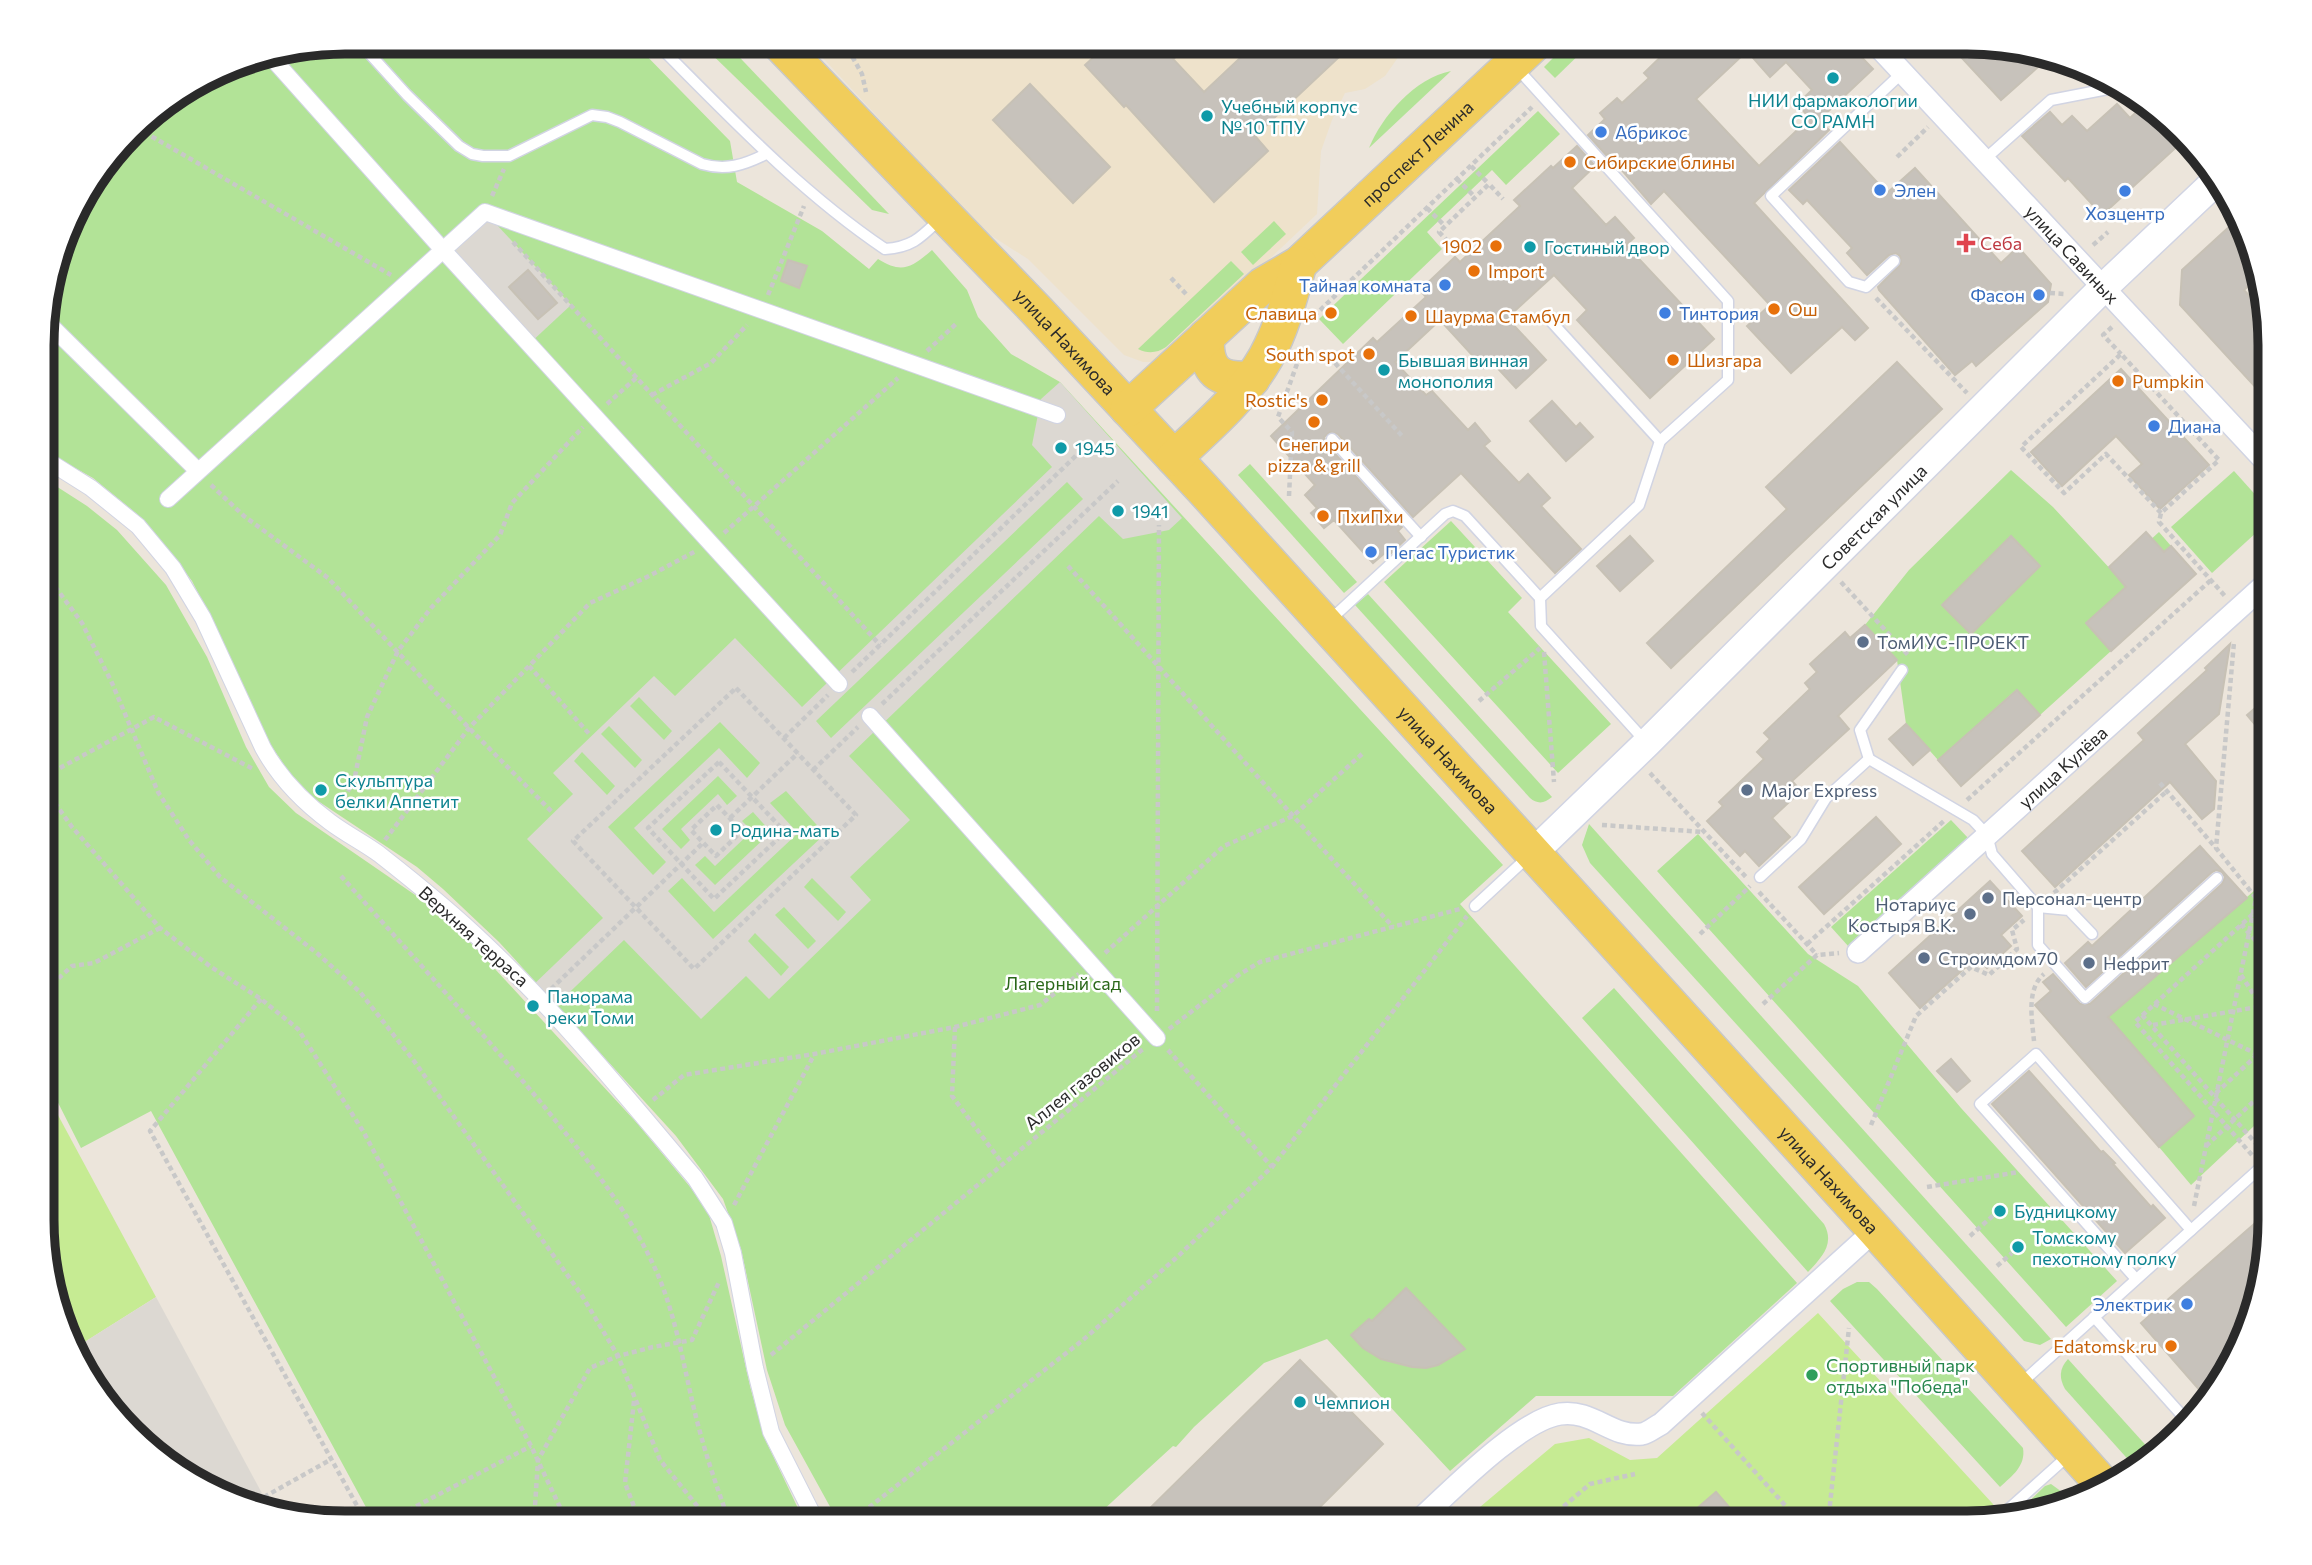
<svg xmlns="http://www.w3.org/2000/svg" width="2312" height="1565" viewBox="0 0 2312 1565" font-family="Commissioner,sans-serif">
<rect width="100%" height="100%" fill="#ece5db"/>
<path fill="#eee2cb" d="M808,42h594l-3,14 -14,20 -20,13 -20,4 -13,27 -11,31 -4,63 -149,141 -14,7h-11l-19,-7 -96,-96 -44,-28z"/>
<g fill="#b2e397">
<path d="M346,42h287l97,99 7,41 85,49 47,38 9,-10c24,15 33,9 54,-9l35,40 11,27 33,37 49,28 443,483 -43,39 337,379 -124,113h-137l-86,75 -123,-132 -63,24 -70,64 -18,20 -3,-1 -84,77h-250l-54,-98 -18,-55 -26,-121 -18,-50 -47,-63 -177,-194 -56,-53 -26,-22 -102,-68 -26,-27 -23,-34 -34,-77 -40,-80 -26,-34 -29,-33 -44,-36 -48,-27v-145l28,-95 72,-93 85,-53z"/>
<path d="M699,42h26l164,172 -17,-4z"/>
<path d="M1569,42h23l-37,36 -11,-11z"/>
<path d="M1451,71l-82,77c13,-32 46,-70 82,-77z"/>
<path d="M1538,111l22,23 -54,51 -14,-15 -65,62 15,17 -99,95 -24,-25z"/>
<path d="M1274,221l12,13 -33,31 -12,-13z"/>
<path d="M1231,261l13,13 -78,73c-9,6 -18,7 -28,2z"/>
<path d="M1250,464l107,118 -13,11 -106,-118z"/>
<path d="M2011,470l42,37 61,66 45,-41 12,14 -85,77 25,28 -71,64 -24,-25 -78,70 -32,-36 -9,-64 -32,-35 44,-55z"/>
<path d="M2234,471l35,39v11l-57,52 -41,-46z"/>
<path d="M45,479l42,27 30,24 49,55 41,72 39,90 23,40 27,26 125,86 51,45 164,178 55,66 18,27 12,41 29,130 14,51 41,86 -431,-1 -223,-411 -70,37 -36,-71z"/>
<path d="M1451,521l71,77 -14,14 103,112 -53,49 -174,-191z"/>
<path d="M1368,594l184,203c-8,7 -15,7 -22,1l-175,-193z"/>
<path d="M1951,820l18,19 -120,108 -18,-20z"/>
<path d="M1589,824l462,515 -11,6 -16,-4 -434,-478 -8,-18z"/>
<path d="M1698,834l110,120 50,32 103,122 156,173 -51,46 -409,-456z"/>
<path d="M2262,884l7,10v218l-78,73 -32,-38 35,-31 -86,-99z"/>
<path d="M1614,988l210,236c11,20 -2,33 -16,48l-226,-254z"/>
<path d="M1857,1282h12l8,7 146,159c3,18 -11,28 -23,39l-170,-186 13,-12z"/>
<path d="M2068,1359l83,92 -18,14 -68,-76c-6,-11 -6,-20 3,-30z"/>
<path d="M2051,1484l11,8 4,8 -46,10 25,-24z"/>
</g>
<g fill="#c6eb93">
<path d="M45,1091l111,206 -81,51 -30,-89z"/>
<path d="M1818,1313l185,202 -36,8h-506l94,-79 34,-6 41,22 27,-2z"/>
</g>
<g fill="#dcd8d2" fill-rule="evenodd">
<path d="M485,212l86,93 -42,39 -86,-94z"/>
<path d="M1060,382l122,136 -13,12 -46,9 -24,-23 -250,240 61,64 -60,57 21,23 -102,99 -23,-23 -45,43 -77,-79 -73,70 -21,-22 73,-70 -76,-79 46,-45 -20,-21 101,-97 21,20 60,-58 67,69 250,-240 -20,-22 9,-46zM1067,482l16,17 -252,239 -15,-17zM639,697l33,34 -8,9 -34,-34zM720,722l40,41 -13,15 -28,-30 -85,80 32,34 -13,13 -45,-48zM609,726l33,34 -7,8 -34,-34zM582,752l33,34 -8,9 -33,-34zM718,776l19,20 -10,9 -9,-11 -37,35 9,11 -9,9 -19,-20zM786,791l39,43 -112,105 -45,-48 14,-13 32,34 84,-79 -28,-30zM753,812l18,20 -56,53 -20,-20 10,-9 10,10 37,-35 -10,-10zM812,878l34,34 -8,9 -34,-34zM784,907l32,34 -8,8 -33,-34zM755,933l34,34 -8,9 -33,-35z"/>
<path d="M156,1297l108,200 8,15 -24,-5 -87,-46 -78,-89 -8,-24z"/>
</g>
<g fill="#c7c2bb" stroke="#c7c1b5" stroke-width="2" fill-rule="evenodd">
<path d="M1110,42h54l13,14 -4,3 31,33 53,-50h98l-100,94 13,15 -54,51 -88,-97 -2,2 -39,-42z"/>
<path d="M1675,43h173l25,26 -54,51 10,10 -75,73 114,125 -13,12 -13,-13 -51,46 -44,-47 23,-21 -106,-114 -13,13 -43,-50 -2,1 -18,-20 17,-16 -5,-6 17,-15 5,5 27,-25 -5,-5zM1747,51l23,26 16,-15 26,28 -15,14 13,14 -51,48 -63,-67z"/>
<path d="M1948,43h38l36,7 16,17 -37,33z"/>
<path d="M1030,84l80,83 -37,36 -80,-83z"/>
<path d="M2147,102l35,40 -80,73 -34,-37 -3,3 -43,-45 28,-24 12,13 10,-9 15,15 30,-27 13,14z"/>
<path d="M1840,142l47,51 28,-25 86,95 17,-16 33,37 -3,18 -72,64 -4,-5 -17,14 -76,-85 -1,-3 23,-23 -1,-8 -4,-3 -7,2 -22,20 -20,-22 5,-5 -45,-48 -4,4 -14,-14z"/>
<path d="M1577,146l18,20 -23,22 34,37 9,-8 19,21 -8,7 88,94 -64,59 -73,-78 10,-10 -33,-35 -47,43 39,42 -30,28 -25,-27 -7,7 -44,-48 -45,42 31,33 6,-4 36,39 7,-7 15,18 -6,5 35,37 9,-9 22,24 -9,8 40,43 -26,24 -94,-100 -48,44 -75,-83 -8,-2 -6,5 2,7 76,83 -4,4 7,9 -16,15 -3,-3 -13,11 -39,-43 -10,8 -13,-15 6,-5 -12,-13 10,-10 -44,-49 102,-98 4,4 49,-45 -6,-7 35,-33 5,5 60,-56 -6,-6 37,-34 2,2z"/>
<path d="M2229,227l20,22 8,29 -13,12 23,26 2,10v76l-89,-97 2,-35z"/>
<path d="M788,260l19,6 -8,22 -18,-7z"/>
<path d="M528,270l29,33 -19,16 -29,-32z"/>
<path d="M1897,362l45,47 -271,259 -24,-25 140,-134 -21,-22z"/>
<path d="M2121,369l88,96 -49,44 -31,-34 13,-11 -26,-28 -54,50 -31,-34z"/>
<path d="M1552,401l24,26 4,-4 13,14 -27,24 -36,-40z"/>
<path d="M2146,532l18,20 7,-6 25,28 -85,77 -25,-28 40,-36 -17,-20z"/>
<path d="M1630,536l23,25 -33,30 -23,-25z"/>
<path d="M2011,536l29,30 -69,68 -29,-29z"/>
<path d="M1865,625l32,35 -59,56 11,13 -57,52 9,10 -29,27 18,19 -31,29 -14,-15 -5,5 -33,-35 16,-15 -4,-4 45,-43 -7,-7 13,-13 -6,-6 46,-44 -5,-6 12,-11 -7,-8 35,-32 5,6z"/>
<path d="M2230,644l-11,70 -34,30 31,37 -2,28 -12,10 -32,-37 -115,105 -33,-36 122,-111 -6,-7 69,-63 -2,-2z"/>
<path d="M2017,690l23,25 -79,71 -23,-26z"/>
<path d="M2269,696v45l-22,-26z"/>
<path d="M1906,724l24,26 -17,15 -24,-26z"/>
<path d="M1876,817l25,27 -77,70 -25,-27z"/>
<path d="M2200,846l47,52 -139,119 86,99 -35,31 -124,-142 16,-14 -8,-9 10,-8 27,30h10l132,-120 3,-7 -3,-5 -6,-2 -4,2 -126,115 -21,-24 23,-21 4,4z"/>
<path d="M1990,881l32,35 -21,19 10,11 -24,22 -10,-11 -57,51 -31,-35z"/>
<path d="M1951,1059l19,22 -13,11 -20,-21z"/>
<path d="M2029,1071l72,81 2,-1 12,12 -2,1 38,43 2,-2 12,13 -40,35 -133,-149z"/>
<path d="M2269,1211v28l-15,78 -45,84 -68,-78z"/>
<path d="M1406,1288l59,61 -27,16 -12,3 -14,-1 -31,-8 -18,-11 -12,-13 18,-16 3,2z"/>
<path d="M1300,1360l83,84 -79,79h-169z"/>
<path d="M1716,1492l27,31h-63z"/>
</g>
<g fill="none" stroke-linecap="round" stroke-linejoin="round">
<g stroke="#d1d4e3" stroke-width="13">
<g id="service">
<path d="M359,42l48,53 52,51 13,8 11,2h26l83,-41 15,2 13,5 82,42c24,7 42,1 64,-10"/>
<path d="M655,42c73,73 144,149 230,207 29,-2 37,-13 57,-32"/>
<path d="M1516,67l212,234v79l-68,61 -21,64 -99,93 1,28 104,115"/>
<path d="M1984,160l67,-60 67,-13"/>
<path d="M1894,261l-28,26 -17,-5 -78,-86 132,-124"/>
<path d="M1548,318l112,123"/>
<path d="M1332,439l89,98"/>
<path d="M1330,620l115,-106 8,-3 12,5 75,82"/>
<path d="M1869,759l-9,-29 42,-60"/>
<path d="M2261,798l8,-8"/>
<path d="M1760,877l41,-38 25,-41 43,-39 104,61 14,15 5,19 46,53v38l47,53 132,-120"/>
<path d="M1475,906l55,-51"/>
<path d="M2038,907l31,3 23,24"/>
<path d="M2136,1279l-156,-175 56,-50 155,176"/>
<path d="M2094,1317l93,104"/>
<path d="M2019,1385l250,-225"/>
<path d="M2002,1515l67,-60"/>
</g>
</g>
<g stroke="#d1d4e3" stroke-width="18">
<g id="pedestrian">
<path d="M271,57l172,193 396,434"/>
<path d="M45,320l153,151"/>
<path d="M45,459l46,29 47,38 35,42 30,50 60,130c16,29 40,54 67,74 16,12 34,21 49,32 37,29 73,58 106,90 76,72 142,154 210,234l29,45 9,30 22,115 16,64 46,91"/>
<path d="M168,499l317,-287 572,203"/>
<path d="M870,716l287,322"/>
</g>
</g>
<g stroke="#d1d4e3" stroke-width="24">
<g id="minor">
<path id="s1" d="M1875,43l394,422"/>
<path id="s2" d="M1858,952l411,-371"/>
<path d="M1416,1523c32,-29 103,-103 144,-109 33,-5 51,24 82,20 6,-1 13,-7 19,-10l214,-194"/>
</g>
</g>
<g stroke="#d1d4e3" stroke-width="31">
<g id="tertiary">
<path id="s3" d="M1532,854l115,-111 457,-456 111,-105"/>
</g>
</g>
<g stroke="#c8c8c8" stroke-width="38">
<g id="primary">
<path id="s4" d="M778,42l260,270 164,176 673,742 231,258"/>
<path d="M1206,337c0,35 12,44 46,42"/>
<path id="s5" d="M1128,409l135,-124 36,-21 237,-222"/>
<path d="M1174,458c32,-30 70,-62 92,-101 16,-29 24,-61 33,-93"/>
</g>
</g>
<g stroke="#c8c8c8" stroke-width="4.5" stroke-dasharray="5 3.5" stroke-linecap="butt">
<path d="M844,42l18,32 4,18"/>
<path d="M137,128l254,147"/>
<path d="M1897,157l31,-30"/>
<path d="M1471,166l18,18"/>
<path d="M1457,179l18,18"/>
<path d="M492,196l12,-27"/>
<path d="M1427,208l18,18"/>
<path d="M513,242l367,403"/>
<path d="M2093,245l15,-13"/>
<path d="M1454,248l-15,-16 50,-48 14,15"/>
<path d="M1171,278l15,16"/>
<path d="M1345,287l66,3"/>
<path d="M2050,293l14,1"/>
<path d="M768,295l36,-89"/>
<path d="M1876,298l91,95"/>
<path d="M1314,316l218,-209"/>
<path d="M2112,327l-9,8 18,19"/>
<path d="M927,351l30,-28"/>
<path d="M1335,363l68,74"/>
<path d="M652,395l59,-32 36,-38"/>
<path d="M607,404l29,-26"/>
<path d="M1292,453l26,-9"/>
<path d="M211,485l33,31 84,62 141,150 84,85"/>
<path d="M1289,496l3,-64 -14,-15 20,-56"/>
<path d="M2161,513l-55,-59 -42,39 -43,-46 100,-93 98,106 -58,53 -2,9 66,74"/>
<path d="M724,533l174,-155"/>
<path d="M1068,566l325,361"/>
<path d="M45,573l37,50 30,60 46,109 31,48 31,37 98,77 42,38 54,69 167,233 37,62 42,104 51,63"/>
<path d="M1841,582l67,73"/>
<path d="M1544,652l10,130"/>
<path d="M529,666l62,70"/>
<path d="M852,672l234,-226"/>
<path d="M736,688l120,127 -162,154 -121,-128z"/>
<path d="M1479,701l61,-53"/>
<path d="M882,704l236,-223"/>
<path d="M784,738l44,-43"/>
<path d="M719,762l66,70 -71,67 -66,-71z"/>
<path d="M813,770l45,-43"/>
<path d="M1650,773l96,104"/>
<path d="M45,776l109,-59 101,53"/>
<path d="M2160,783l55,64"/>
<path d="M45,789l27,38 88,101 51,39 50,32 37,30 65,102 168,315 36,76"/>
<path d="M1967,800l244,-220"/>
<path d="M717,805l25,26 -26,25 -25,-26z"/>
<path d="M339,806l15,-25 13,-64 31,-66 33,-43 69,-73 12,-32 71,-76"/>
<path d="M730,818l68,-65"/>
<path d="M1602,825l102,7"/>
<path d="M385,840l84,-112 121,-125 57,-26 49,-26"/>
<path d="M341,876c66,74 133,147 197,223 42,52 86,104 115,165 23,48 30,101 43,153 9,36 21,71 34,106"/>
<path d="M1759,892l58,63"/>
<path d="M2054,893l113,-102"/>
<path d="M2241,924l28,32"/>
<path d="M1700,934l50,-48"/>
<path d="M1807,944l138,-124"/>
<path d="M1105,953l119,-107 69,-30 69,-62"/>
<path d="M2241,975l28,43"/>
<path d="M551,989l152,-146"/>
<path d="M46,990l26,-24 22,-3 66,-35"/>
<path d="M261,999l-111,132 216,391"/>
<path d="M1763,1004l54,-49 22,-2"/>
<path d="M2154,1004l115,56"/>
<path d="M1157,1011l2,-486"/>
<path d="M2142,1015l118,133"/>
<path d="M2153,1025l116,-20"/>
<path d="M955,1027l-3,69 50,67"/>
<path d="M1169,1029l71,-55 20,-12 200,-53"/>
<path d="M2034,1041c-2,-22 -8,-52 10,-67"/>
<path d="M1168,1050l104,117"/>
<path d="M2216,1093l53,-49"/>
<path d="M653,1100l31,-25 130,-21 141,-27 85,-22 39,-31"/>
<path d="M1871,1125l45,-109 55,-49 18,8 28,-26 -5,-19 12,-10"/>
<path d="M2206,1146l63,-59"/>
<path d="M2252,1155l-117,-133 118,-108"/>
<path d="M1927,1187l92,-15"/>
<path d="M734,1205l80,-150"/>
<path d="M2194,1206l62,-308 -40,-50 18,-206"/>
<path d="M1970,1236l26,-23"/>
<path d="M1997,1266l15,-13"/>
<path d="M771,1355l372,-306"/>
<path d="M634,1401l-9,82 15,39"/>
<path d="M1702,1413l99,110"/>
<path d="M264,1497l66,-37"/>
<path d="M386,1522l145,-76"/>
<path d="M534,1522l4,-62 52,-92 28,-12 35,-9 39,-7 27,-58"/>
<path d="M849,1523l234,-183 93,-82 96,-91 195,-251"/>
<path d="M1544,1523l46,-39 45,-10"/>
<path d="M1828,1523l21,-195"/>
</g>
<use href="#service" stroke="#fff" stroke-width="10"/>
<use href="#pedestrian" stroke="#fff" stroke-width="16"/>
<use href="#minor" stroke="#fff" stroke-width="21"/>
<use href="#tertiary" stroke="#fff" stroke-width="28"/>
<use href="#primary" stroke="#f1cd5b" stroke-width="35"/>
</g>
<g fill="#0f9aa8" stroke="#fff" stroke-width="2.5">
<circle cx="1833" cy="78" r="7"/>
<circle cx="1207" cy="116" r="7"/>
<circle cx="1530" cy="247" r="7"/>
<circle cx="1384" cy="370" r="7"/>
<circle cx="1061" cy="448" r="7"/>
<circle cx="1118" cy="511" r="7"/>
<circle cx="321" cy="790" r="7"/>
<circle cx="716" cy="830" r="7"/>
<circle cx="533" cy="1006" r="7"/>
<circle cx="2000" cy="1211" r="7"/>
<circle cx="2018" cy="1247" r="7"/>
<circle cx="1300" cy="1402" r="7"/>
</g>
<g fill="#3f7fe0" stroke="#fff" stroke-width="2.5">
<circle cx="1601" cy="132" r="7"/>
<circle cx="1880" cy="190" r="7"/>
<circle cx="2125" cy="191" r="7"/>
<circle cx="1445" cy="285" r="7"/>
<circle cx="2039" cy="295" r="7"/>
<circle cx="1665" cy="313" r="7"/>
<circle cx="2154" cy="426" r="7"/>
<circle cx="1371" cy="552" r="7"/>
<circle cx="2187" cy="1304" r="7"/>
</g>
<g fill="#e8710a" stroke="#fff" stroke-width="2.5">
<circle cx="1570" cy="162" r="7"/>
<circle cx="1496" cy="246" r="7"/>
<circle cx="1474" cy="271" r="7"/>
<circle cx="1774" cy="309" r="7"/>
<circle cx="1331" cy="313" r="7"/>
<circle cx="1411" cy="316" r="7"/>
<circle cx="1369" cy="354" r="7"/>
<circle cx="1673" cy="360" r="7"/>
<circle cx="2118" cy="381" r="7"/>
<circle cx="1322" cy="400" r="7"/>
<circle cx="1314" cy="422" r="7"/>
<circle cx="1323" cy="516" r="7"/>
<circle cx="2171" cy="1346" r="7"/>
</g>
<path fill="#e0444e" stroke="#fff" stroke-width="2.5" d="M1962.5 232.5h7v7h7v7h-7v7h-7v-7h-7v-7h7z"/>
<g fill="#5c6f8a" stroke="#fff" stroke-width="2.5">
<circle cx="1863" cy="642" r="7"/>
<circle cx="1747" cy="790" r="7"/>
<circle cx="1988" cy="898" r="7"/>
<circle cx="1970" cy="914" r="7"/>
<circle cx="1924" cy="958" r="7"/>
<circle cx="2089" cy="963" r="7"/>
</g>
<circle fill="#2e9e5b" stroke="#fff" stroke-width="2.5" cx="1812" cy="1375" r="7"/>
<g text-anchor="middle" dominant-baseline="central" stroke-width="5" stroke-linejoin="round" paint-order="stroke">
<g font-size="18" fill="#0d838f" stroke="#fff" text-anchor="start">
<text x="1833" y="100" text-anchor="middle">НИИ фармакологии<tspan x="1833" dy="21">СО РАМН</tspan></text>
<text x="1221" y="106">Учебный корпус<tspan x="1221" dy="21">№ 10 ТПУ</tspan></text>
<text x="1544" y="247">Гостиный двор</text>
<text x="1398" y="360">Бывшая винная<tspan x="1398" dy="21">монополия</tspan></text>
<text x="1075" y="448">1945</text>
<text x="1132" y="511">1941</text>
<text x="335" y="780">Скульптура<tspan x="335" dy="21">белки Аппетит</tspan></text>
<text x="730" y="830">Родина-мать</text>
<text x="547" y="996">Панорама<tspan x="547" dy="21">реки Томи</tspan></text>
<text x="2014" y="1211">Будницкому</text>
<text x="2032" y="1237">Томскому<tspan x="2032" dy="21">пехотному полку</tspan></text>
<text x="1314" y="1402">Чемпион</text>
</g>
<g font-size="18" fill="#366cbe" stroke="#fff" text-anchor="start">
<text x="1615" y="132">Абрикос</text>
<text x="1894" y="190">Элен</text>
<text x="2125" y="213" text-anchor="middle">Хозцентр</text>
<text x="1431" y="285" text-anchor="end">Тайная комната</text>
<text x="2025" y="295" text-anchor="end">Фасон</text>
<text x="1679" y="313">Тинтория</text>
<text x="2168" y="426">Диана</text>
<text x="1385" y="552">Пегас Туристик</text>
<text x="2173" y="1304" text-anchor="end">Электрик</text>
</g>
<g font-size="18" fill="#2a2a2a" stroke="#fff">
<text stroke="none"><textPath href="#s5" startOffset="387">проспект Ленина</textPath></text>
<text stroke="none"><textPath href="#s1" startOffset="289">улица Савиных</textPath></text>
<text stroke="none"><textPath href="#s4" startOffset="415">улица Нахимова</textPath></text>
<text stroke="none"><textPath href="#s3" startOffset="480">Советская улица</textPath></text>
<text stroke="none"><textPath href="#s4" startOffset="982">улица Нахимова</textPath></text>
<text stroke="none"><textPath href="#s2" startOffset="276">улица Кулёва</textPath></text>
<text transform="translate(474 936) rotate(42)">Верхняя терраса</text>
<text transform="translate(1082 1081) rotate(-39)">Аллея газовиков</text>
<text stroke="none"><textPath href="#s4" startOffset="1549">улица Нахимова</textPath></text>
</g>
<g font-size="18" fill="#c56008" stroke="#fff" text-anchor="start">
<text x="1584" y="162">Сибирские блины</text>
<text x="1482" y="246" text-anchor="end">1902</text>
<text x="1488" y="271">Import</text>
<text x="1788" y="309">Ош</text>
<text x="1317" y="313" text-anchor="end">Славица</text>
<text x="1425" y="316">Шаурма Стамбул</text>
<text x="1355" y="354" text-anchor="end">South spot</text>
<text x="1687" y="360">Шизгара</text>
<text x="2132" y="381">Pumpkin</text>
<text x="1308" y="400" text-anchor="end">Rostic's</text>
<text x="1314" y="444" text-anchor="middle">Снегири<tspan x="1314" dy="21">pizza &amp; grill</tspan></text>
<text x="1337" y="516">ПхиПхи</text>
<text x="2157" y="1346" text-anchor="end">Edatomsk.ru</text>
</g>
<g font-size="18" fill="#be3a42" stroke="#fff" text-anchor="start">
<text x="1980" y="243">Себа</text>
</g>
<g font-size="18" fill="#4e5e75" stroke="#fff" text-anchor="start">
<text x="1877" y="642">ТомИУС-ПРОЕКТ</text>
<text x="1761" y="790">Major Express</text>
<text x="2002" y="898">Персонал-центр</text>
<text x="1956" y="904" text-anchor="end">Нотариус<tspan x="1956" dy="21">Костыря В.К.</tspan></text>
<text x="1938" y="958">Строимдом70</text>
<text x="2103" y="963">Нефрит</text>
</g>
<g font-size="18" fill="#2a6719" stroke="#fff">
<text x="1063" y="983">Лагерный сад</text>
</g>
<g font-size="18" fill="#27864d" stroke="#fff" text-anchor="start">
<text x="1826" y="1365">Спортивный парк<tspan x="1826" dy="21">отдыха "Победа"</tspan></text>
</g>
</g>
<path d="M0 0H2312V1565H0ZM345 54H1967A291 291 0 0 1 2258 345V1220A291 291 0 0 1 1967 1511H345A291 291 0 0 1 54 1220V345A291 291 0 0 1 345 54Z" fill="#fff" fill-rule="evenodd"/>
<path fill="none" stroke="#2a2a2a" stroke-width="9" d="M345 54H1967A291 291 0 0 1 2258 345V1220A291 291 0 0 1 1967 1511H345A291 291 0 0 1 54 1220V345A291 291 0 0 1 345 54Z"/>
</svg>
